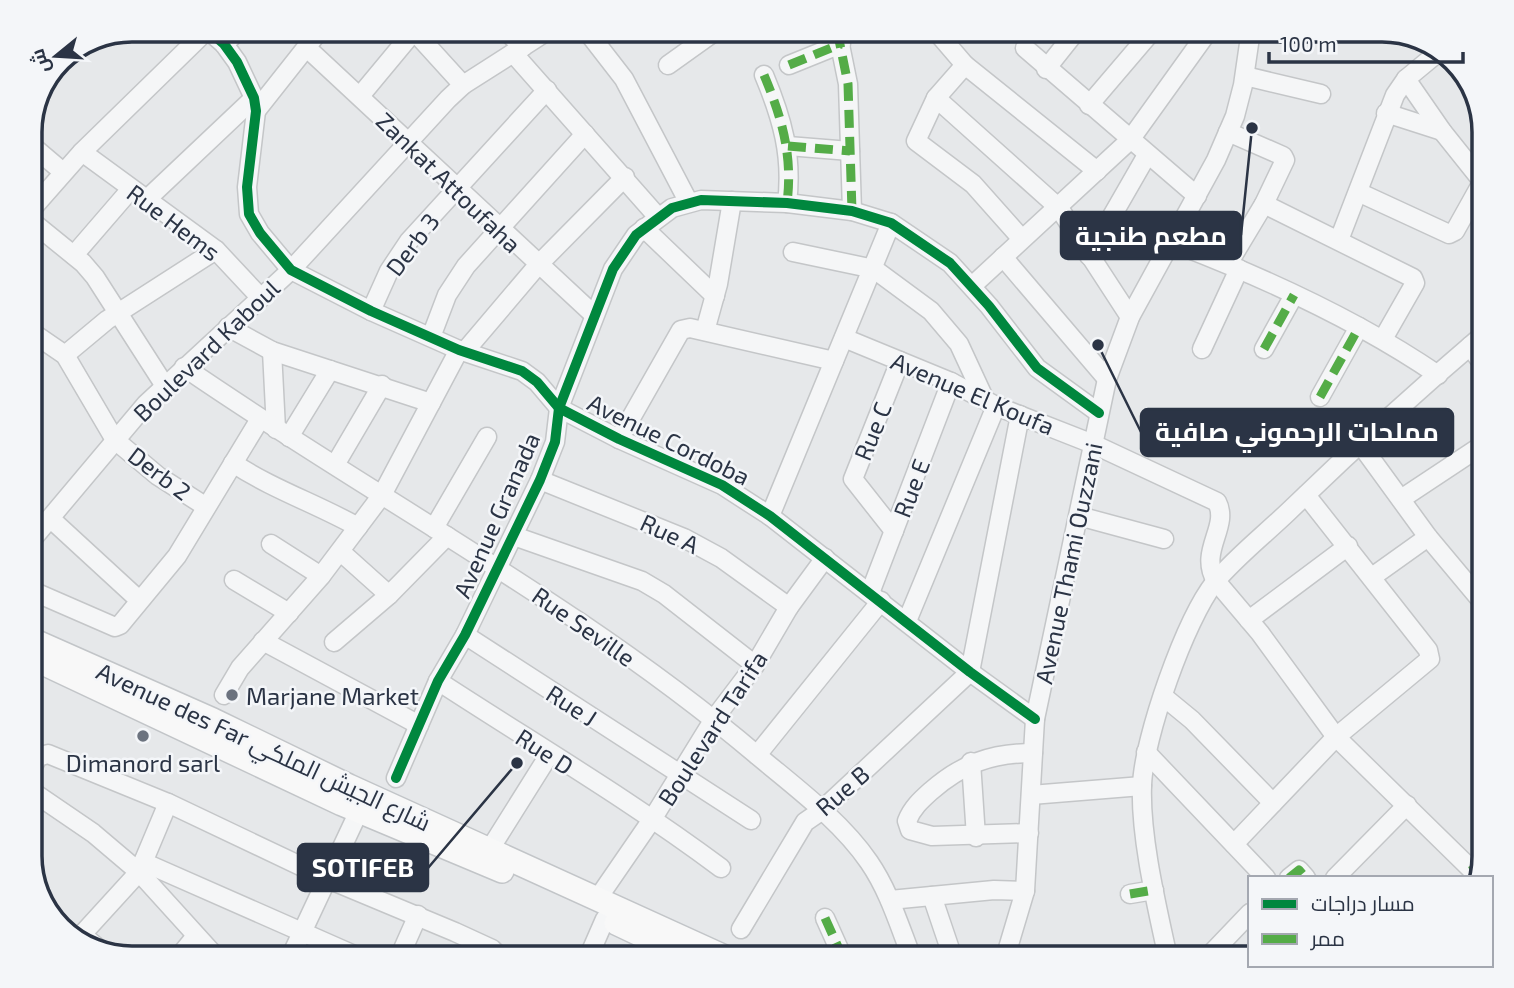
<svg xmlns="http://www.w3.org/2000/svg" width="1514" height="988" viewBox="0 0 1514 988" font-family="'Exo 2',Cairo,sans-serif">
<rect width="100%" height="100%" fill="#e6e8ea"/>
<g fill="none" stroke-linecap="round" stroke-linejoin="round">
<g stroke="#c4c6c8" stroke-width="21">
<g id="minor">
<path d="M208,30l16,14 13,18 17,36 2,13 -9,76 2,27 11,19 31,37 80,41 88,39 63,21 15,11 22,26 60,31 103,46 48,31 200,156 65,47"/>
<path d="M413,30l50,55"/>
<path d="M505,30l18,17"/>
<path d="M586,30l38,49 64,122"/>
<path d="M837,30l11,54 4,127"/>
<path d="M935,30l30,35 132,106"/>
<path d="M224,44l15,-14"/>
<path d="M307,48l286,266"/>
<path d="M1025,48l172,148"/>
<path d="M513,53l144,163"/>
<path d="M668,65l49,-35"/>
<path d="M789,65l52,-21"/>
<path d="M965,65l-29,33 -20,43 57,43 48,54"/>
<path d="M1046,69l31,-39"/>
<path d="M764,75c18,43 29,81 23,128"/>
<path d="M1245,76l76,18"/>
<path d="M1406,79l36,52 40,50"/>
<path d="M360,96l54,-65"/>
<path d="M936,98l123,110 71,109"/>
<path d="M1089,105l64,-75"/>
<path d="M256,111l64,-81"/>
<path d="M1386,113l56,18"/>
<path d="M1228,132l55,24 2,4 -21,44 -36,60"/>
<path d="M30,144l33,28"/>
<path d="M788,146l62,5"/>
<path d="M82,152l134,98 44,47"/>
<path d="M1358,192l91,42 6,-3 29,-52"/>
<path d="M145,201l109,-103"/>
<path d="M1264,204l149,74 2,5 -32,56"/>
<path d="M30,211l52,-59 125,-122"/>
<path d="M30,220l53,43 12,14 70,109"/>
<path d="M644,228l71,68"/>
<path d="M1339,240l56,-145 11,-16 35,-29"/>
<path d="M1171,242c92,35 185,77 267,133"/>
<path d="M793,252l81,17 57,42 28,33 25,54"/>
<path d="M74,255l57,-66"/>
<path d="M1089,256l58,-101"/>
<path d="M1003,257l104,122"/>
<path d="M972,286l158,-146 74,-103"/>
<path d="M371,311l18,-40 20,-30 138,-151"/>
<path d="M228,327l44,24 159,52"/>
<path d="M30,331l35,24 50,85 43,36 47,30"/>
<path d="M705,331l13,-47 14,-83"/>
<path d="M431,337l16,-42 19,-29 119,-132"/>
<path d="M844,338l107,44 45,24 97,38 124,58c13,25 -19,49 -1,79l44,52 76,104 142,139"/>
<path d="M1470,346l14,20"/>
<path d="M1202,349l37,-80"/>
<path d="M1264,349l30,-54"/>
<path d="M272,351l4,78"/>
<path d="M465,351l73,-86 87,-88"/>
<path d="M65,355l42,-35 109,-70"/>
<path d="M184,367c190,131 397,239 574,389 37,31 83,65 111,106 20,29 30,63 43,96"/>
<path d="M1320,397l39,-70"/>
<path d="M289,437l41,-67"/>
<path d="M619,439l62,-109 9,-2 144,33"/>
<path d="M1361,445l67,92 56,67"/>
<path d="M233,463c39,26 84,41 125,64"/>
<path d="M335,465l47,-80"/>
<path d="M540,480l144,58 37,20 68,49"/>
<path d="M1401,499l83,-55"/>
<path d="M770,516l121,-293"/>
<path d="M1079,516l85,23"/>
<path d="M51,519l87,80"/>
<path d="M434,528l53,-91"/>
<path d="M894,531l-41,-52 47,-118"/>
<path d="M514,536l128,45 22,13 91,71"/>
<path d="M30,542l116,-138 145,-134 157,-171 15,-14 86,-55"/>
<path d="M271,544l50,32"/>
<path d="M341,552l48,43"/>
<path d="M1372,577l56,-40"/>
<path d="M234,580l55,33"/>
<path d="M30,590l85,37 5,-2 57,-69 83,-137"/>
<path d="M870,593l81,-211"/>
<path d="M1249,620l99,-74"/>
<path d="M907,621l89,-215"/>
<path d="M465,635l286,185"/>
<path d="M263,641l156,84"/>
<path d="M334,642l55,-47 58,-59"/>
<path d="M438,681c95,62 192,119 283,187"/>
<path d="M224,695l16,-27 81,-92 61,-81 77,-145"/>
<path d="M1164,697l28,23 81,83"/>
<path d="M1146,752l120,126"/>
<path d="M757,755l124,-154"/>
<path d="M971,762l5,75"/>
<path d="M30,772l8,-15 10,-3 120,49 160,76 127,53 37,17 9,9"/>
<path d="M396,778l42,-97 27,-46 75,-155 15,-38 4,-34 54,-139 23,-34 36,-27 29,-8 86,3 65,8 39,12 59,40 39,43 48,62 62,45"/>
<path d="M30,790l63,43 46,39 78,86"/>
<path d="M1031,795l111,-9"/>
<path d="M1029,833l-97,3 -22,-6 -3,-9c5,-13 14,-21 24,-30 31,-27 60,-38 102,-38"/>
<path d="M1234,844l102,-107 94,-78 -2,-9 -122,-155"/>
<path d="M490,849l59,-94"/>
<path d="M143,862l218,96"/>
<path d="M1289,878l10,-8 7,8"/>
<path d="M1335,878l72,-73"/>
<path d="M1130,894l24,-4"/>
<path d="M932,896l21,62"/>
<path d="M598,898l55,-80 61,-99 41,-54 34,-58 36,-49"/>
<path d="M890,900l104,-10 31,1"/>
<path d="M825,918l18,40"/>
<path d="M741,929l64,-107 16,-11 149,-139 50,-257"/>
<path d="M81,934l17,14"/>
<path d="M76,941l63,-69 29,-69"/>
<path d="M178,958l18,-22"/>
<path d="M290,958l69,-147"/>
<path d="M399,958l19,-43"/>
<path d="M588,958l17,-39"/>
<path d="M1005,958l20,-67 10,-172 72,-340 23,-62 86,-157 19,-44 8,-31 8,-55"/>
<path d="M1168,958c-11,-51 -28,-121 -26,-173 2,-48 43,-165 73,-203 21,-25 49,-47 73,-70 63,-61 129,-121 196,-178"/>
<path d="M1207,958l43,-45"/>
</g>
</g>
<g stroke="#c2c5c8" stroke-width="26">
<g id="major">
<path d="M30,639l183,81 136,66 378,172"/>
<path d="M30,657l312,147 160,67"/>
<path d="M616,923l74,35"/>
</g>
</g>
<use href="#minor" stroke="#f5f6f7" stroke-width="18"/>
<use href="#major" stroke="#f8f8f8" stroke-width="23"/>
<g stroke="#54ac47" stroke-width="9" stroke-dasharray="18 9" stroke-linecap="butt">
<path d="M837,30l11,54 4,127"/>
<path d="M789,65l52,-21"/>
<path d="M764,75c18,43 29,81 23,128"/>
<path d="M788,146l62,5"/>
<path d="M1264,349l30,-54"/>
<path d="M1320,397l39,-70"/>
<path d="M1470,871l11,-5"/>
<path d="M1289,878l10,-8 7,8"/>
<path d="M1130,894l24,-4"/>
<path d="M825,918l18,40"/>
</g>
<g stroke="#f4f6f9" stroke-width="15">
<g id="cycleway">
<path d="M208,30l16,14 13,18 17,36 2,13 -9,76 2,27 11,19 31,37 80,41 88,39 63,21 15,11 22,26 60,31 103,46 48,31 200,156 65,47"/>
<path d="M396,778l42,-97 27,-46 75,-155 15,-38 4,-34 54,-139 23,-34 36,-27 29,-8 86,3 65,8 39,12 59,40 39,43 48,62 62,45"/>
</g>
</g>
<use href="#cycleway" stroke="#00873e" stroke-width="10"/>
</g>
<g fill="#6c737f" stroke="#f4f6f9" stroke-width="2.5">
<circle cx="232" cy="695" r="7"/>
<circle cx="143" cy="736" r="7"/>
</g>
<g text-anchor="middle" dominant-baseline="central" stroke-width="5" stroke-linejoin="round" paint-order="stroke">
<g font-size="24" fill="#2b3445" stroke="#f4f6f9">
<text transform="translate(449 182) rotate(44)">Zankat Attoufaha</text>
<text transform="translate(174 222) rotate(37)">Rue Hems</text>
<text transform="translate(412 244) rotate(-53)">Derb 3</text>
<text transform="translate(206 350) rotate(-44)">Boulevard Kaboul</text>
<text transform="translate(973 393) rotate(23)">Avenue El Koufa</text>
<text transform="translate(872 431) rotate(-68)">Rue C</text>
<text transform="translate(669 439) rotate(26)">Avenue Cordoba</text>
<text transform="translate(160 473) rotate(37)">Derb 2</text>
<text transform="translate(911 488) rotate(-69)">Rue E</text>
<text transform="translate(496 515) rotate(-66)">Avenue Granada</text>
<text transform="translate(670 533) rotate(25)">Rue A</text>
<text transform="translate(1068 563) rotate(-78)">Avenue Thami Ouzzani</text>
<text transform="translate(584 626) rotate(35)">Rue Seville</text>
<text transform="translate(572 705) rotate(33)">Rue J</text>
<text transform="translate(712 728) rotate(-57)">Boulevard Tarifa</text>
<text transform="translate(264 746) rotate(25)">Avenue des Far شارع الجيش الملكي</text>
<text transform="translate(545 751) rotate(33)">Rue D</text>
<text transform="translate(842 790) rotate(-41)">Rue B</text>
</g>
<g font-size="24" fill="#2b3445" stroke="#f4f6f9" text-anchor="start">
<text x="246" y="695">Marjane Market</text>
<text x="143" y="762" text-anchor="middle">Dimanord sarl</text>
</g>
</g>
<path d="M0 0H1514V988H0ZM132 42H1382A90 90 0 0 1 1472 132V856A90 90 0 0 1 1382 946H132A90 90 0 0 1 42 856V132A90 90 0 0 1 132 42Z" fill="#f4f6f9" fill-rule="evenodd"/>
<path fill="none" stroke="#2b3445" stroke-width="3.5" d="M132 42H1382A90 90 0 0 1 1472 132V856A90 90 0 0 1 1382 946H132A90 90 0 0 1 42 856V132A90 90 0 0 1 132 42Z"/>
<path fill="none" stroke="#2b3445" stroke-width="2.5" d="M1252 128L1241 235M1098 345L1141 432M517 763L428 868"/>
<g fill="#2b3445" stroke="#f4f6f9" stroke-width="2.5">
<circle cx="1252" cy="128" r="7"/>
<circle cx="1098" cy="345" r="7"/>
<circle cx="517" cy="763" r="7"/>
</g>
<g fill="#2b3445" stroke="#2b3445" stroke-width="2.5">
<rect x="1061" y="212" width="180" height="47" rx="7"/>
<rect x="1141" y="409" width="312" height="47" rx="7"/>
<rect x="298" y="844" width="130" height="47" rx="7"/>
</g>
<g font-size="26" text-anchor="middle" font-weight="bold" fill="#fff">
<text x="1151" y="245">مطعم طنجية</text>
<text x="1297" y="441">مملحات الرحموني صافية</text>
<text x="363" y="877">SOTIFEB</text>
</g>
<rect x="1248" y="876" width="245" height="91" fill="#f4f6f9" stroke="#a4a8b1" stroke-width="2"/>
<rect x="1262" y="899" width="35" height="10" fill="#00873e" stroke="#a4a8b1" stroke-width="2"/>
<text x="1311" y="911" font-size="21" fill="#2b3445">مسار دراجات</text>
<rect x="1262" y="934" width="35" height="10" fill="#54ac47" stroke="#a4a8b1" stroke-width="2"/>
<text x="1311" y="946" font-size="21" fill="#2b3445">ممر</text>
<g transform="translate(56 56) rotate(252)" stroke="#f4f6f9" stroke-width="5" paint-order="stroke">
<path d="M0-5L12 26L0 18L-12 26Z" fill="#2b3445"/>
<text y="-10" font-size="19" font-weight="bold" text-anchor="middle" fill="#2b3445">ش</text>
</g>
<path d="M1269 52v10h194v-10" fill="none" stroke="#2b3445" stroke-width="3.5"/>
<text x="1280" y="52" font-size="21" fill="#2b3445" stroke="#f4f6f9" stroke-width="5" paint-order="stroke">100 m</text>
</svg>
